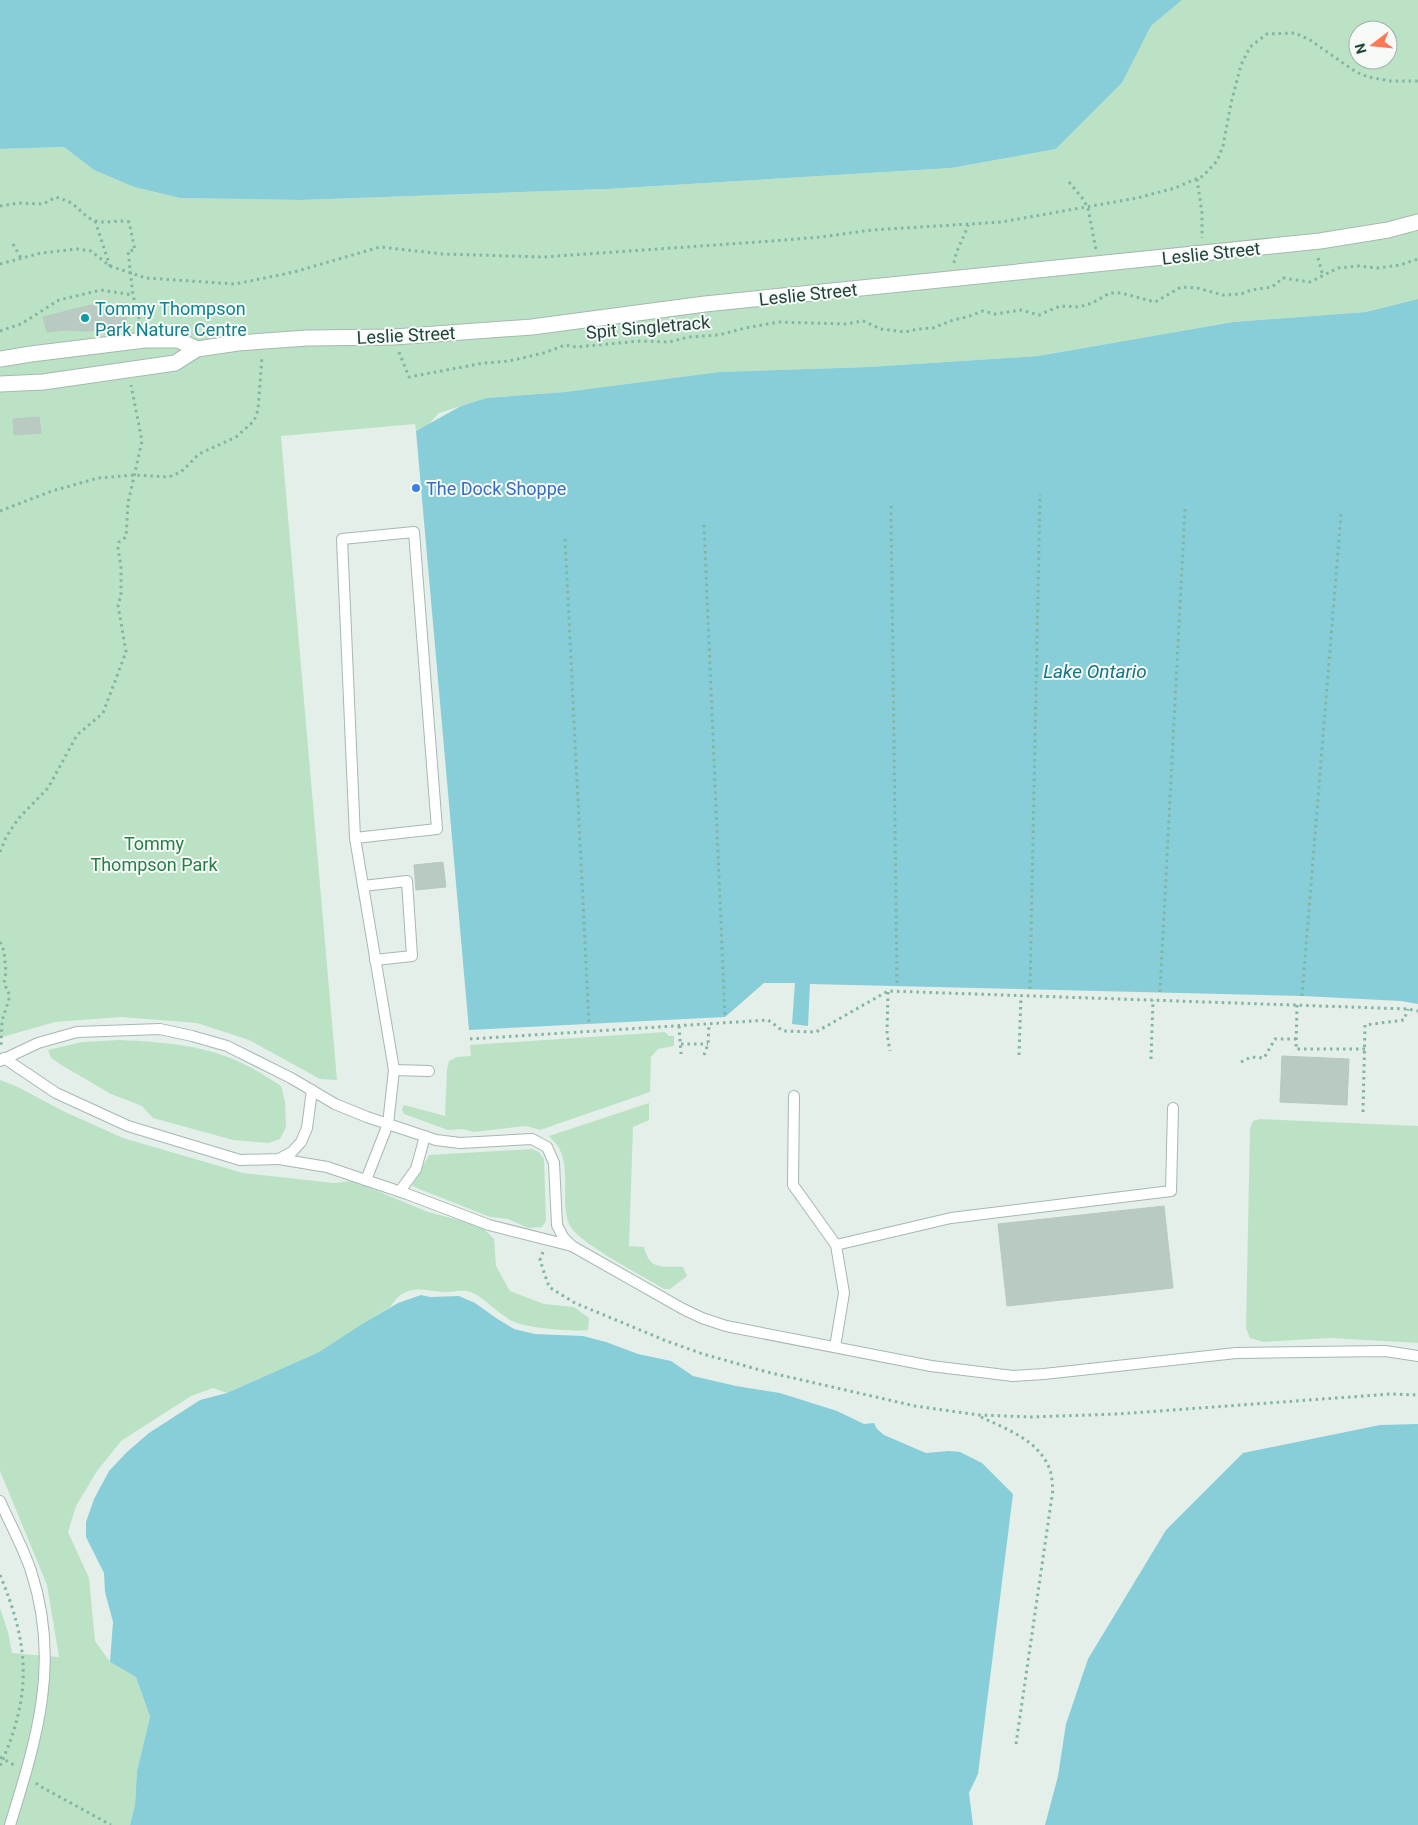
<svg xmlns="http://www.w3.org/2000/svg" width="1418" height="1825" viewBox="0 0 1418 1825" font-family="Roboto,sans-serif">
<rect width="100%" height="100%" fill="#e4efea"/>
<g fill="#bce2c5" fill-rule="evenodd">
<path d="M1182,0h236v299l-52,13 -133,10 -195,34 -169,11 -150,5 -154,20 -79,6 -47,15 -10,11 -13,7 -1,-7 -134,12 56,644 -17,-1 -71,-39 -52,-17 -76,-6 -66,5 -49,14 -6,1v-888l64,-2 30,23 40,17 46,11 121,2 306,-11 344,-21 105,-19 66,-66 29,-57zM1358,30h30v30h-30z"/>
<path d="M665,1032l4,4h5v10l-16,3 -7,8 -1,35 -110,38 -14,-4 -52,6 -11,-3 -15,1 -44,-16 -2,-5 2,-4 41,11 2,-47 2,-8 8,-4 14,-1 -1,-11z"/>
<path d="M119,1040c44,2 89,5 129,26 11,6 22,13 33,20l4,15 1,26 -6,12 -12,4 -35,-3 -80,-22 -11,-12 -31,-12 -48,-28 -12,-8 -3,-8 34,-8z"/>
<path d="M0,1080l18,7 45,24 60,27 120,35 91,10 19,-2 75,31 53,14 13,13 2,27 14,25 34,13 30,3 15,11 -1,12c-15,2 -63,-2 -76,-9 -15,-8 -26,-22 -41,-29 -7,-3 -19,0 -27,0 -24,-2 -38,-9 -54,15l-71,45 -92,41 -14,-5 -22,8 -70,45 -24,30 -21,35 -8,26 21,46 6,63 15,21 26,15 14,40 -13,54 -2,34 -5,20h-130v-217l8,24 4,21 47,4 -12,-72 -47,-114z"/>
<path d="M649,1103v17l-16,7 -4,119 15,1c6,24 18,19 39,20l4,9 -17,13h-6c-19,-12 -88,-47 -95,-65 -9,-24 2,-53 -10,-76 -2,-4 -7,-8 -10,-12z"/>
<path d="M1260,1119l158,7v217l-88,-5 -67,4 -13,-4 -4,-10 4,-200 3,-7z"/>
<path d="M532,1149l7,3 5,7 2,62 -4,6 -14,1 -20,-9 -18,-2 -78,-31 17,-31z"/>
</g>
<g fill="#88ced8">
<path d="M0,0h1182l-31,26 -29,57 -66,66 -105,19 -344,21 -306,11 -121,-2 -46,-11 -40,-17 -30,-23 -64,2z"/>
<path d="M1418,299v705l-17,-3 -99,-5 -492,-12 -2,42 -16,-2 3,-41h-31l-39,34 -256,13 -53,-599 45,-25 25,-8 79,-6 154,-20 150,-5 169,-11 195,-34 133,-10z"/>
<path d="M421,1295l9,2 29,-1 16,7 21,15 18,11 21,5 48,2 23,6 32,12 33,7 22,15 43,10 44,7 57,18 27,13 10,-1 3,6 7,6 42,18 23,-2 11,1 22,11 31,31 -35,280 -9,19 4,32h-843l5,-20 2,-34 13,-54 -14,-40 -26,-15 3,-40 -8,-30 -1,-19 -18,-36v-15l8,-23 15,-28 18,-19 22,-19 51,-33 27,-7 92,-41 40,-26 39,-23z"/>
<path d="M1418,1424v401h-373l13,-49 8,-52 22,-65 78,-129 77,-77 137,-28z"/>
</g>
<g fill="#b9cac3" stroke="#b6c9c1">
<path d="M91,305l16,1 12,4 7,7 2,10 -41,4 -22,-1 -18,2 -4,-15z"/>
<path d="M39,417l2,16 -27,2 -1,-16z"/>
<path d="M443,862l3,25 -30,3 -2,-25z"/>
<path d="M1282,1056l67,3 -2,46 -67,-3z"/>
<path d="M1164,1206l9,82 -166,18 -9,-82z"/>
</g>
<g fill="none" stroke-linecap="round" stroke-linejoin="round">
<g stroke="#a6b8b1" stroke-width="12">
<g id="lane">
<path d="M355,838l82,-9 -23,-297 -72,7 13,299 39,232 -6,54 -22,56"/>
<path d="M363,886l44,-5 5,75 -37,4"/>
<path d="M4,1058l52,35 72,33 112,34 39,-1 13,-7 9,-10 6,-14 5,-38"/>
<path d="M0,1061l38,-18 39,-11 83,-3 32,7 35,10 64,32 44,26 32,13 69,23 24,3 72,-4 15,8 7,16 3,62 6,12 9,9 111,63 19,9 24,8 205,40 82,10 31,-2 192,-21 149,-2 33,5"/>
<path d="M394,1070l35,1"/>
<path d="M794,1096l-1,89 43,60 8,48 -9,54"/>
<path d="M279,1159l48,8 80,27 82,31 83,21"/>
<path d="M400,1191l16,-22 9,-33"/>
<path d="M836,1245l115,-27 220,-27 2,-83"/>
<path d="M0,1501c10,23 23,46 31,70 30,91 6,167 -21,254"/>
</g>
</g>
<g stroke="#a6b8b1" stroke-width="17">
<g id="street">
<path d="M0,359l31,-5 114,-14h33l19,9"/>
<path d="M0,384l43,-2 132,-19 22,-14 41,-6 69,-5 87,-1 138,-10 173,-23 615,-63 68,-11 30,-8"/>
</g>
</g>
<g stroke="#82b5a4" stroke-width="3" stroke-dasharray="2.5 4" stroke-linecap="butt">
<path d="M1197,179l5,34v25"/>
<path d="M1069,182l14,17 5,9 8,42"/>
<path d="M0,206l19,-3 24,1 13,-7c5,2 10,3 15,6 8,5 13,13 22,17 13,5 24,-1 36,2l6,28 -7,1 5,44 8,30"/>
<path d="M95,221l15,45"/>
<path d="M13,244l8,14"/>
<path d="M1318,258l5,18"/>
<path d="M954,263c2,-14 10,-25 14,-38"/>
<path d="M0,264l41,-11 36,-4 14,2 19,15 36,12 89,6 59,-12 86,-25 63,7 100,3 215,-15 63,-5 51,-7 129,-8 136,-24 38,-10 28,-12 14,-15 6,-15 8,-43 10,-38 9,-18 17,-13 28,-1 15,7 46,32 12,5 23,4h27"/>
<path d="M0,331l21,-7 38,-24 42,-10 32,5"/>
<path d="M399,352l10,25 75,-14 25,-2 35,-8 21,-8 11,2 64,-6 29,1 20,-5 30,-2 26,-7 34,-6 66,2 18,-3 18,8 24,3 13,-3 15,-1 20,-8 14,-3 16,-6 12,3 26,-4 18,5 21,-9 19,1 13,-4 18,-10h11l34,9 26,-15 16,1 26,7 18,-1 10,-4 21,-3 11,-9 27,4 28,-14 21,-2 18,2 23,-3 18,-6"/>
<path d="M891,506l6,480"/>
<path d="M0,511l52,-20 46,-13 36,-3 35,2 12,-5 18,-18 37,-17 18,-16 4,-11 4,-53"/>
<path d="M704,525l21,492"/>
<path d="M565,539l24,484"/>
<path d="M0,852l6,-15 12,-18 30,-31 29,-53 26,-22 23,-61 -8,-47 3,-10v-29l-3,-17 1,-7 7,-5 2,-34 14,-62 -11,-56"/>
<path d="M0,942l4,9 2,21 -2,11 6,13 -8,25 -1,24"/>
<path d="M1030,989l10,-495"/>
<path d="M888,992l-1,42 3,17"/>
<path d="M1160,992l25,-483"/>
<path d="M1302,996l39,-482"/>
<path d="M1297,1005l-1,44h69"/>
<path d="M679,1026l2,28"/>
<path d="M470,1039l298,-19 15,11 33,1 72,-41 520,18 10,2"/>
<path d="M681,1044h27"/>
<path d="M704,1055l4,-11 1,-20"/>
<path d="M1019,1055l2,-59"/>
<path d="M1151,1059l2,-59"/>
<path d="M1241,1062l10,-5 13,1 11,-19h21"/>
<path d="M1363,1112l2,-87 39,-5 4,-11"/>
<path d="M543,1252l-3,8 9,27 26,16 89,37 39,14 64,18 148,34 64,9 51,2 88,-3 273,-20 27,1"/>
<path d="M981,1417c27,13 58,23 69,53 2,6 2,13 3,19l-37,255"/>
<path d="M0,1575c30,72 32,120 0,191"/>
<path d="M0,1757l14,8"/>
<path d="M36,1783l2,2 73,40"/>
</g>
<use href="#lane" stroke="#fff" stroke-width="10"/>
<use href="#street" stroke="#fff" stroke-width="15"/>
</g>
<circle fill="#0f9aa8" stroke="#f6fbf8" stroke-width="2" cx="85" cy="318" r="5"/>
<circle fill="#3f7fe0" stroke="#f6fbf8" stroke-width="2" cx="416" cy="488" r="5"/>
<g text-anchor="middle" dominant-baseline="central" stroke-width="4" stroke-linejoin="round" paint-order="stroke">
<g font-size="18" fill="#224339" stroke="#f6fbf8">
<text transform="translate(1211 253) rotate(-6)">Leslie Street</text>
<text transform="translate(808 294) rotate(-6)">Leslie Street</text>
<text transform="translate(648 327) rotate(-5)">Spit Singletrack</text>
<text transform="translate(406 335) rotate(-3)">Leslie Street</text>
</g>
<g font-size="18" fill="#0d838f" stroke="#f6fbf8" text-anchor="start">
<text x="95" y="308">Tommy Thompson<tspan x="95" dy="21">Park Nature Centre</tspan></text>
</g>
<g font-size="18" fill="#366cbe" stroke="#f6fbf8" text-anchor="start">
<text x="426" y="488">The Dock Shoppe</text>
</g>
<g font-size="18" fill="#287e47" stroke="#f6fbf8">
<text x="154" y="843">Tommy<tspan x="154" dy="21">Thompson Park</tspan></text>
</g>
<g font-size="19" font-style="italic" fill="#157585" stroke="#f6fbf8">
<text x="1095" y="671">Lake Ontario</text>
</g>
</g>
<g transform="translate(1373 45) rotate(254)"><circle r="24" fill="#f6fbf8" stroke="#a1b1ac"/>
<path d="M0-4L9 19L0 12L-9 19Z" fill="#fe7a54"/>
<text y="-8" font-size="14" font-weight="bold" text-anchor="middle" fill="#224339">N</text>
</g>
</svg>
